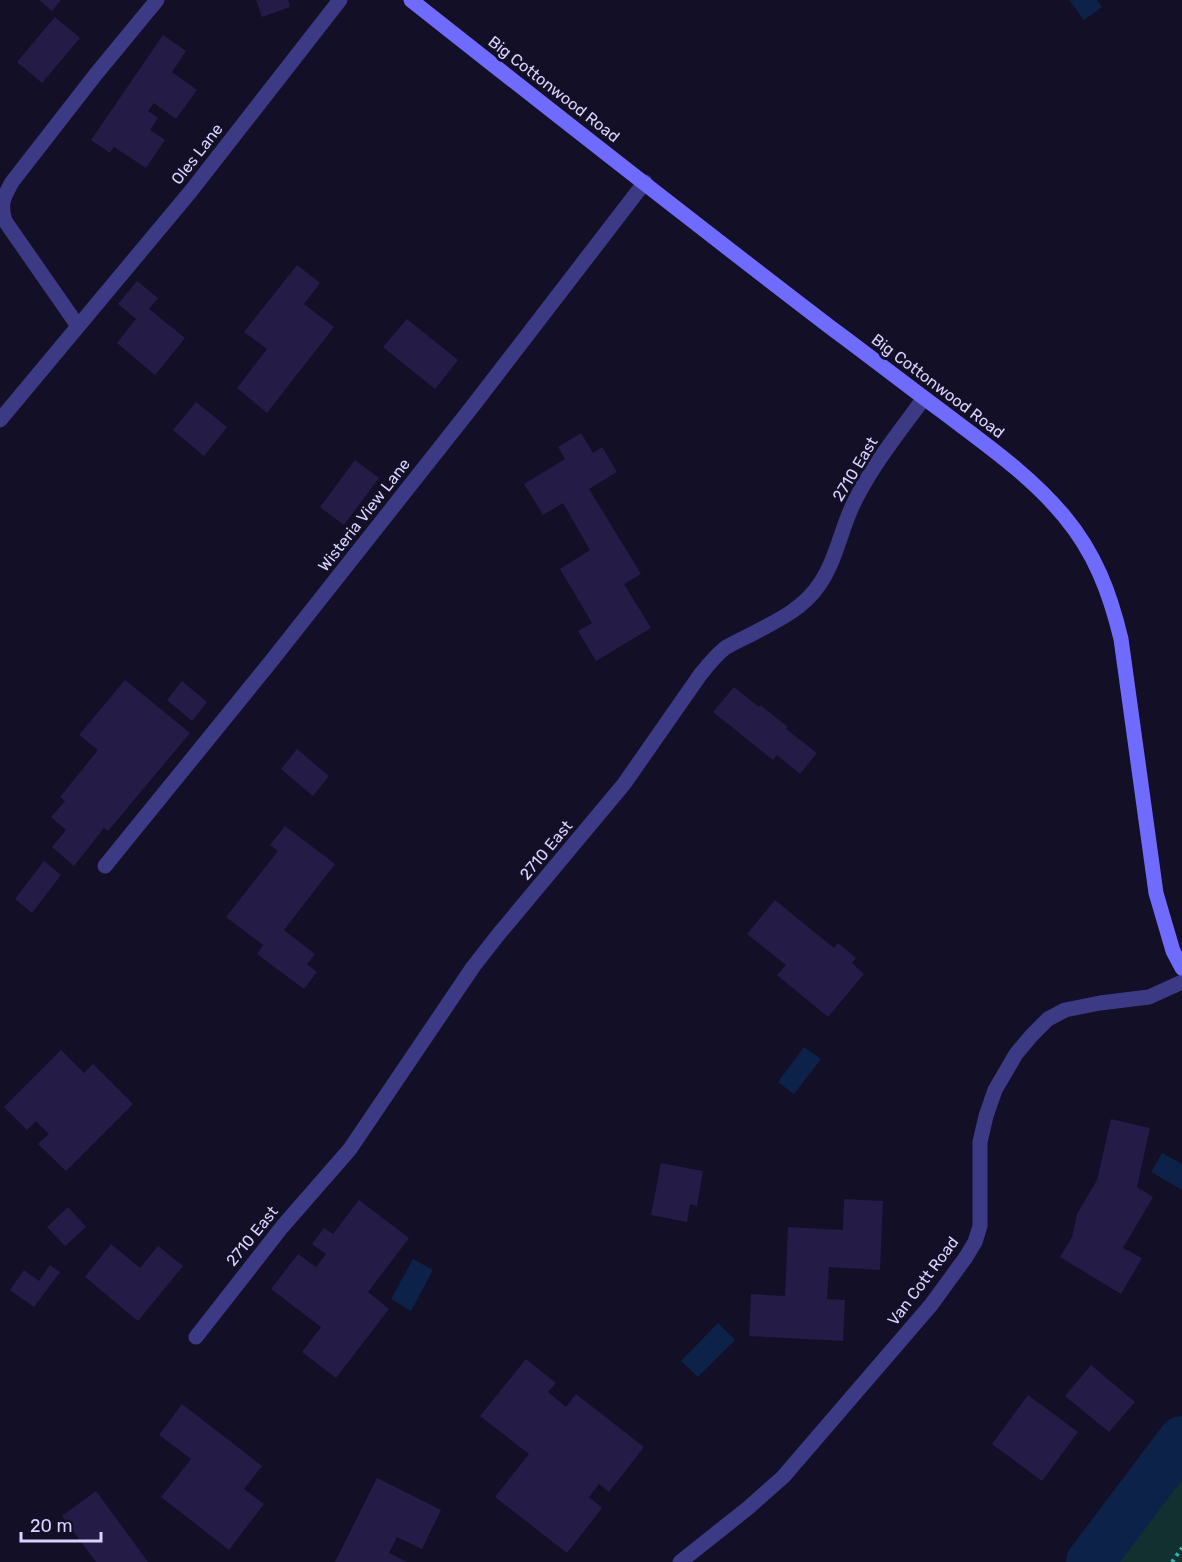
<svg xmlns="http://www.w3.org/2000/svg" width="1182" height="1562" viewBox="0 0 1182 1562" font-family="Rubik,sans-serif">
<rect width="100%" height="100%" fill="#130f26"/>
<path fill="#12302f" d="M1182,1440v122h-92z"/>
<g fill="#0c2248">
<path d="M1069,0h28l5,7 -18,13z"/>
<path d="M804,1047l17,12 -27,35 -16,-12z"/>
<path d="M1162,1153l20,11v26l-31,-18z"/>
<path d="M413,1259l20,11 -22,41 -20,-12z"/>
<path d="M718,1323l17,17 -37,37 -17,-16z"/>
</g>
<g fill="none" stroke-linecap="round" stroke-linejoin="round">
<path stroke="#0c2248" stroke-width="48" d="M1090,1562l92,-122"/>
</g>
<g fill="#241b47">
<path d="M39,0h22l-9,11z"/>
<path d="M256,0h32l2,7 -28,10z"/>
<path d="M55,17l25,21 -38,45 -25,-21z"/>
<path d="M163,35l23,16 -14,21 25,18 -21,29 -22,-16 -6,8 10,7 -8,12 15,10 -19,28 -32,-21 -4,6 -19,-13z"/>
<path d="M297,265l23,18 -16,21 30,23 -67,86 -30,-25 30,-39 -23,-17z"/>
<path d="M137,281l21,17 -9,11 36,29 -30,37 -38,-32 19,-24 -18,-15z"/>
<path d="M407,319l51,41 -23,29 -52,-42z"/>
<path d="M196,402l31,25 -23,29 -31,-26z"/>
<path d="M581,433l12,20 9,-6 15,25 -28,17 52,85 -17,10 27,44 -55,33 -18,-30 14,-8 -32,-54 30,-19 -27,-47 -20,12 -19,-31 41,-25 -7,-12z"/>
<path d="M355,460l24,18 -35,47 -24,-18z"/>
<path d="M125,680l65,53 -82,98 -4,-3 -30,38 -22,-19 14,-17 -15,-13 14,-16 -5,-4 38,-47 -19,-15z"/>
<path d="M182,681l25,21 -15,19 -25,-21z"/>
<path d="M734,687l25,20 1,-2 28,22 -2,2 31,24 -17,21 -23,-19 -4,5 -60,-48z"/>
<path d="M297,749l32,27 -16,20 -32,-27z"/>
<path d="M285,826l50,38 -51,66 31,24 -8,10 10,8 -13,17 -47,-35 6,-9 -37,-28 52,-66 -8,-6z"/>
<path d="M44,861l17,14 -29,38 -17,-14z"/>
<path d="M775,900l59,48 4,-5 18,15 -4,5 12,11 -36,43 -51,-42 9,-10 -39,-31z"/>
<path d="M61,1050l23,23 9,-9 40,40 -67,67 -28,-27 11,-10 -13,-13 -9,9 -23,-23z"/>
<path d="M1111,1119l39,9 -13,59 16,10 -30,51 19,10 -21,36 -61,-37 12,-20 5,-23 20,-34z"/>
<path d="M661,1163l42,8 -6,35 -7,-2 -3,18 -36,-7z"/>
<path d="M844,1199l39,2 -3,69 -51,-3 -2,32 18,1 -2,41 -94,-5 2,-42 34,2 3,-69 55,3z"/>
<path d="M359,1200l50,38 -41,54 21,17 -53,69 -34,-26 19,-25 -50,-38 27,-35 18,13 10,-13 -14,-10 12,-16 9,6z"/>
<path d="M68,1207l18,20 -21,19 -18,-19z"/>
<path d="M111,1244l29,24 18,-22 25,20 -45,55 -53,-44z"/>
<path d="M50,1265l10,7 -26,35 -24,-17 14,-20 15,11z"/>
<path d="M526,1359l30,24 -8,9 18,15 10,-13 68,53 -35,45 -10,-8 -10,13 13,11 -35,45 -72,-56 34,-43 -49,-38z"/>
<path d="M1091,1365l44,37 -26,30 -44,-36z"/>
<path d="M1028,1395l50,37 -36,49 -50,-37z"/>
<path d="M182,1404l80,62 -18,23 20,15 -35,46 -68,-53 30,-38 -32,-24z"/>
<path d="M377,1478l64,32 -19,39 -25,-12 -8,16 18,9h-72z"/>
<path d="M96,1491l52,71h-52l-34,-46z"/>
</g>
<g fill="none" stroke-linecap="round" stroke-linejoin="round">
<path stroke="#2fb8b0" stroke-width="4" stroke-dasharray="3 4.5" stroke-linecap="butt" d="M1172,1562l10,-14"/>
<g stroke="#3d3a85" stroke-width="15">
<path d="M78,326l-73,-105c-5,-17 -2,-23 7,-39l84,-108 61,-74"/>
<path d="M0,420l191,-229 149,-191"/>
<path d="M105,866l164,-202 203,-257 173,-225"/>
<path d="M196,1337l86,-110 68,-78 123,-182 25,-32 126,-151 76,-109c8,-10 15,-19 25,-27 8,-5 17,-9 25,-13 25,-13 53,-26 69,-50 16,-23 21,-51 32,-76 18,-40 47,-75 73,-111"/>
<path d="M680,1562l68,-54 35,-31 148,-172 35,-48 9,-15 5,-16v-84l6,-26 9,-26 21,-36 16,-19 16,-16 17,-9 35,-7 49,-6 33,-15"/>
</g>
<path stroke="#6f6bff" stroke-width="15" d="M411,0c139,110 278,219 419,327 38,28 75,57 113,85 42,32 87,63 121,104 31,37 46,77 57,123l35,254 17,58 9,17"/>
</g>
<g text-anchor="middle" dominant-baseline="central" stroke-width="6" stroke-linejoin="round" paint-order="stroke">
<g font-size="16" fill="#d9d4ff" stroke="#130f26">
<text transform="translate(554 89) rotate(38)">Big Cottonwood Road</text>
<text transform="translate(197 154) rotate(-52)">Oles Lane</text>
<text transform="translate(938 386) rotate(37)">Big Cottonwood Road</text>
<text transform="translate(855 469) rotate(-59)">2710 East</text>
<text transform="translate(364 515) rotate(-52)">Wisteria View Lane</text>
<text transform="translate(546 850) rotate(-50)">2710 East</text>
<text transform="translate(252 1236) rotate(-51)">2710 East</text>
<text transform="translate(923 1281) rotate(-53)">Van Cott Road</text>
</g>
</g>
<path d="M21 1532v9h80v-9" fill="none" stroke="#d9d4ff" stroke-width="3"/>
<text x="30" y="1532" font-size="18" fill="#d9d4ff" stroke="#130f26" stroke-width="4.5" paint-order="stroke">20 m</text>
</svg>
